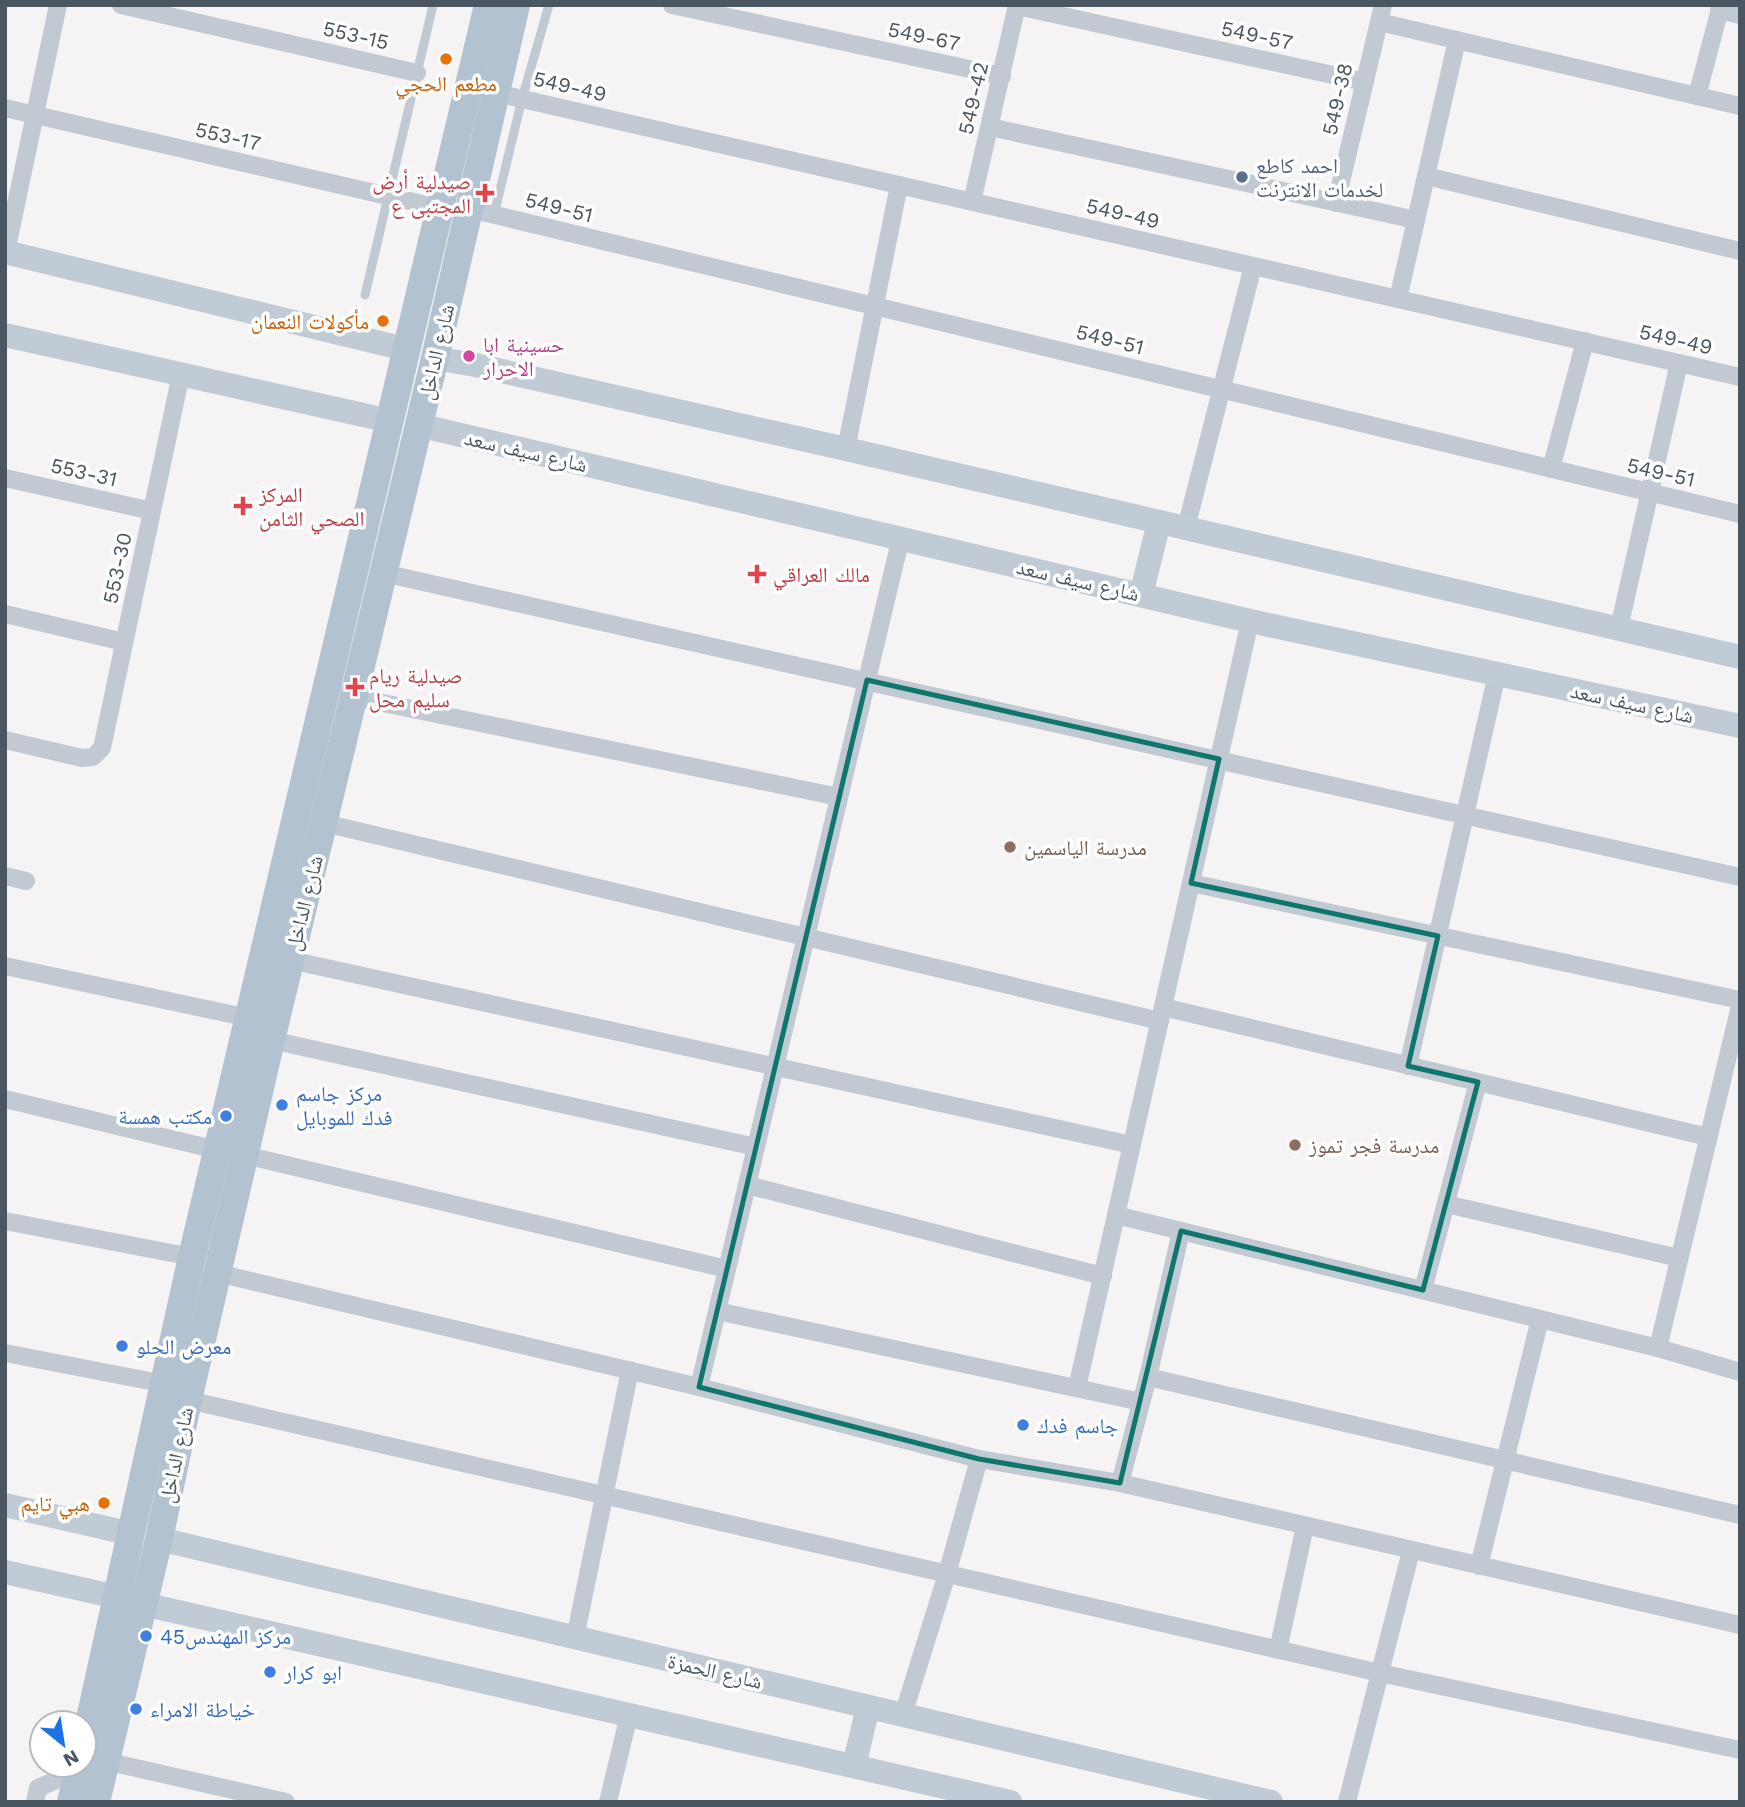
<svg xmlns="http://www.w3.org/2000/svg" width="1745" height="1807" viewBox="0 0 1745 1807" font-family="'Work Sans','Noto Naskh Arabic',sans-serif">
<rect width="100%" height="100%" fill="#f5f3f3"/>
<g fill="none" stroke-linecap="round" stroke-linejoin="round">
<g stroke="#c1cad2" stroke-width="9">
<path d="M494,215l28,-116 27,-94"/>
<path d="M365,295l68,-290"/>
</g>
<g stroke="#c1cad2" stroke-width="18">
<path d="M121,5l296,68"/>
<path d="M672,5l330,71"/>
<path d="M1017,6l348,76"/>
<path d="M1719,10l21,5"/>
<path d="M1379,22l361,84"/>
<path d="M496,93l1244,284"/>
<path d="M1697,96l24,-91"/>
<path d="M5,108l435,100"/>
<path d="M990,127l426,93"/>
<path d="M1426,176l314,75"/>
<path d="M972,202l45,-197"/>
<path d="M1336,203l47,-198"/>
<path d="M470,209l1270,305"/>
<path d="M6,252l52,-247"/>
<path d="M1398,299l59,-259"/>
<path d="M846,449l53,-264"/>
<path d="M1551,469l34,-128"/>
<path d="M5,478l147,33"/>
<path d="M1186,528l67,-262"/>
<path d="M383,573l1357,304"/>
<path d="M5,614l119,28"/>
<path d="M1619,628l60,-265"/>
<path d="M354,697l485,100"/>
<path d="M5,740l77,18 11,-1 9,-9 79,-374"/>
<path d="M324,823l836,198"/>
<path d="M5,876l21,5"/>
<path d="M1191,883l549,117"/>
<path d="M290,960l842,185"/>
<path d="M5,966l244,52"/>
<path d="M1163,1007l545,130"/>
<path d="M271,1040l485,107"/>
<path d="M1408,1066l89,-392"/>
<path d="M5,1099l212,51"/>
<path d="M245,1155l482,114"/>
<path d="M747,1185l356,91"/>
<path d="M1446,1204l233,54"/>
<path d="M1116,1215l542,133 82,24"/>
<path d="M5,1221l187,36"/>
<path d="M217,1273l482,114 280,72 141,24 620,142"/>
<path d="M1423,1290l55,-208"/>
<path d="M717,1311l424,91"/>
<path d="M1658,1348l82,-342"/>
<path d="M5,1353l160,31"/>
<path d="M1148,1377l592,138"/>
<path d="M699,1387l202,-850"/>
<path d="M1077,1388l173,-767"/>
<path d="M188,1400l1192,273 360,77"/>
<path d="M1120,1483l28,-106 33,-146"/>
<path d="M1479,1566l61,-247"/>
<path d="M575,1638l55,-268"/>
<path d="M1278,1650l27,-124"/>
<path d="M903,1715l44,-141 32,-115"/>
<path d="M105,1761l181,41"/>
<path d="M35,1802l3,-14 41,-18"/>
<path d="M608,1802l21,-87"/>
<path d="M1347,1802l64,-251"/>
</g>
<g stroke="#c1cbd6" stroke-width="24">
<path d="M5,252l400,97"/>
<path d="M5,335l385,86"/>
<path d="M435,358l40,7 371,84 894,208"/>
<path d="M418,425l832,196 490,105"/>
<path d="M1141,595l18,-73"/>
<path d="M5,1505l127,29"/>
<path d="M159,1539l1112,263"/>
<path d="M5,1572l112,25"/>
<path d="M143,1604l867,198"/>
<path d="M854,1766l14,-59"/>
</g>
<g stroke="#b3c2d1" stroke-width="28">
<path d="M84,1746l108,-489 296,-1252"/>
<path d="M71,1802l9,-37"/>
<path d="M96,1802l63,-263 29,-139 83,-360 164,-682 81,-353"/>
</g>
</g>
<path fill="none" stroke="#0f766e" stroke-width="5" stroke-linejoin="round" d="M867,680l352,79 -28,124 247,53 -30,130 70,16 -55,208 -242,-59 -61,252 -141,-24 -280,-72z"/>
<g fill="#e8710a" stroke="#fff" stroke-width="2.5">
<circle cx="446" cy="59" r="7"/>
<circle cx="383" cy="321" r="7"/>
<circle cx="104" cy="1503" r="7"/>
</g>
<circle fill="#5c6f8a" stroke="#fff" stroke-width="2.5" cx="1242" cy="177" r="7"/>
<g fill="#e0444e" stroke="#fff" stroke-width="2.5">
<path d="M481.5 182.5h7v7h7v7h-7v7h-7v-7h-7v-7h7z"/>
<path d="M239.5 495.5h7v7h7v7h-7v7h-7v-7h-7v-7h7z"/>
<path d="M753.5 563.5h7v7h7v7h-7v7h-7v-7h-7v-7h7z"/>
<path d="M351.5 676.5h7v7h7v7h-7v7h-7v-7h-7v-7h7z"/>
</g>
<circle fill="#d1479c" stroke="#fff" stroke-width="2.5" cx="469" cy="356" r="7"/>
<g fill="#8d6e63" stroke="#fff" stroke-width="2.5">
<circle cx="1010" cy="847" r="7"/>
<circle cx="1295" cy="1145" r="7"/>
</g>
<g fill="#3f7fe0" stroke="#fff" stroke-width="2.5">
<circle cx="282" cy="1105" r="7"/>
<circle cx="226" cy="1116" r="7"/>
<circle cx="122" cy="1346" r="7"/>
<circle cx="1023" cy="1425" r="7"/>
<circle cx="146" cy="1636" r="7"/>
<circle cx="270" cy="1672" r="7"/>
<circle cx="136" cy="1709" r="7"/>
</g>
<g text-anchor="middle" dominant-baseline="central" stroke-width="7" stroke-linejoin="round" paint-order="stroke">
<g font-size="21" fill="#4a5661" stroke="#fff">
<text transform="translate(356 35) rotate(13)">553-15</text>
<text transform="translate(1257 35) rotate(12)">549-57</text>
<text transform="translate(924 36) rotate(12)">549-67</text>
<text transform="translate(570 86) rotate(13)">549-49</text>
<text transform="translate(973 98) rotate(-77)">549-42</text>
<text transform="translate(1337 99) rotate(-77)">549-38</text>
<text transform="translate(228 136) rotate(13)">553-17</text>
<text transform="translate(559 207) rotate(14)">549-51</text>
<text transform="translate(1123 213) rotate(13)">549-49</text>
<text transform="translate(1110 339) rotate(14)">549-51</text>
<text transform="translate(1676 339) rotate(13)">549-49</text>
<text transform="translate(436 352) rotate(-77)">شارع الداخل</text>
<text transform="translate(526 451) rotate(13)">شارع سيف سعد</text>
<text transform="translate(84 472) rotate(13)">553-31</text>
<text transform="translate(1661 472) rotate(13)">549-51</text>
<text transform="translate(117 568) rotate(-78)">553-30</text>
<text transform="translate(1078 580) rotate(13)">شارع سيف سعد</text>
<text transform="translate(1632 703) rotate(12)">شارع سيف سعد</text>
<text transform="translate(304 903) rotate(-76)">شارع الداخل</text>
<text transform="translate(176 1455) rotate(-78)">شارع الداخل</text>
<text transform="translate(715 1671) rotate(13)">شارع الحمزة</text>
</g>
<g font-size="21" fill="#c56008" stroke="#fff" text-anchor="end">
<text x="446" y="83" text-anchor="middle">مطعم الحجي</text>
<text x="369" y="321">مأكولات النعمان</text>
<text x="90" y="1503">هبي تايم</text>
</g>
<g font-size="21" fill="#4e5e75" stroke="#fff" text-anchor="start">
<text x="1256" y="165">احمد كاطع<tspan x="1256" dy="24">لخدمات الانترنت</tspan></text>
</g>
<g font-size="21" fill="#be3a42" stroke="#fff" text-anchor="start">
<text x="471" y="181" text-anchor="end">صيدلية أرض<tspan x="471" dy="24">المجتبى ع</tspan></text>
<text x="259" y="494">المركز<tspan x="259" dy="24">الصحي الثامن</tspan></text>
<text x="773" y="574">مالك العراقي</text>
<text x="369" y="675">صيدلية ريام<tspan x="369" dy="24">سليم محل</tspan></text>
</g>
<g font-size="21" fill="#b23c85" stroke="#fff" text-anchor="start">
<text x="483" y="344">حسينية ابا<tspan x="483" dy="24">الاحرار</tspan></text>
</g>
<g font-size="21" fill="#785e54" stroke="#fff" text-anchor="start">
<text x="1024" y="847">مدرسة الياسمين</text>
<text x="1309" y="1145">مدرسة فجر تموز</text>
</g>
<g font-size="21" fill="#366cbe" stroke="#fff" text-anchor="start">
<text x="296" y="1093">مركز جاسم<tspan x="296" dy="24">فدك للموبايل</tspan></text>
<text x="212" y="1116" text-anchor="end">مكتب همسة</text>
<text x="136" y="1346">معرض الحلو</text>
<text x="1037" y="1425">جاسم فدك</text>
<text x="160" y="1636">مركز المهندس45</text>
<text x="284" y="1672">ابو كرار</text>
<text x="150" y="1709">خياطة الامراء</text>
</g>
</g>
<rect width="1745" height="1807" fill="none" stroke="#4a5661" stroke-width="14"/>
<g transform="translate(63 1744) rotate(150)"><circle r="33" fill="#ffffff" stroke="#b7bbc0" stroke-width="2"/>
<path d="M0-5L12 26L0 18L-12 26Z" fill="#1a73e8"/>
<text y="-10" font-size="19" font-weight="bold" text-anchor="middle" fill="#4a5661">N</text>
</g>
</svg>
